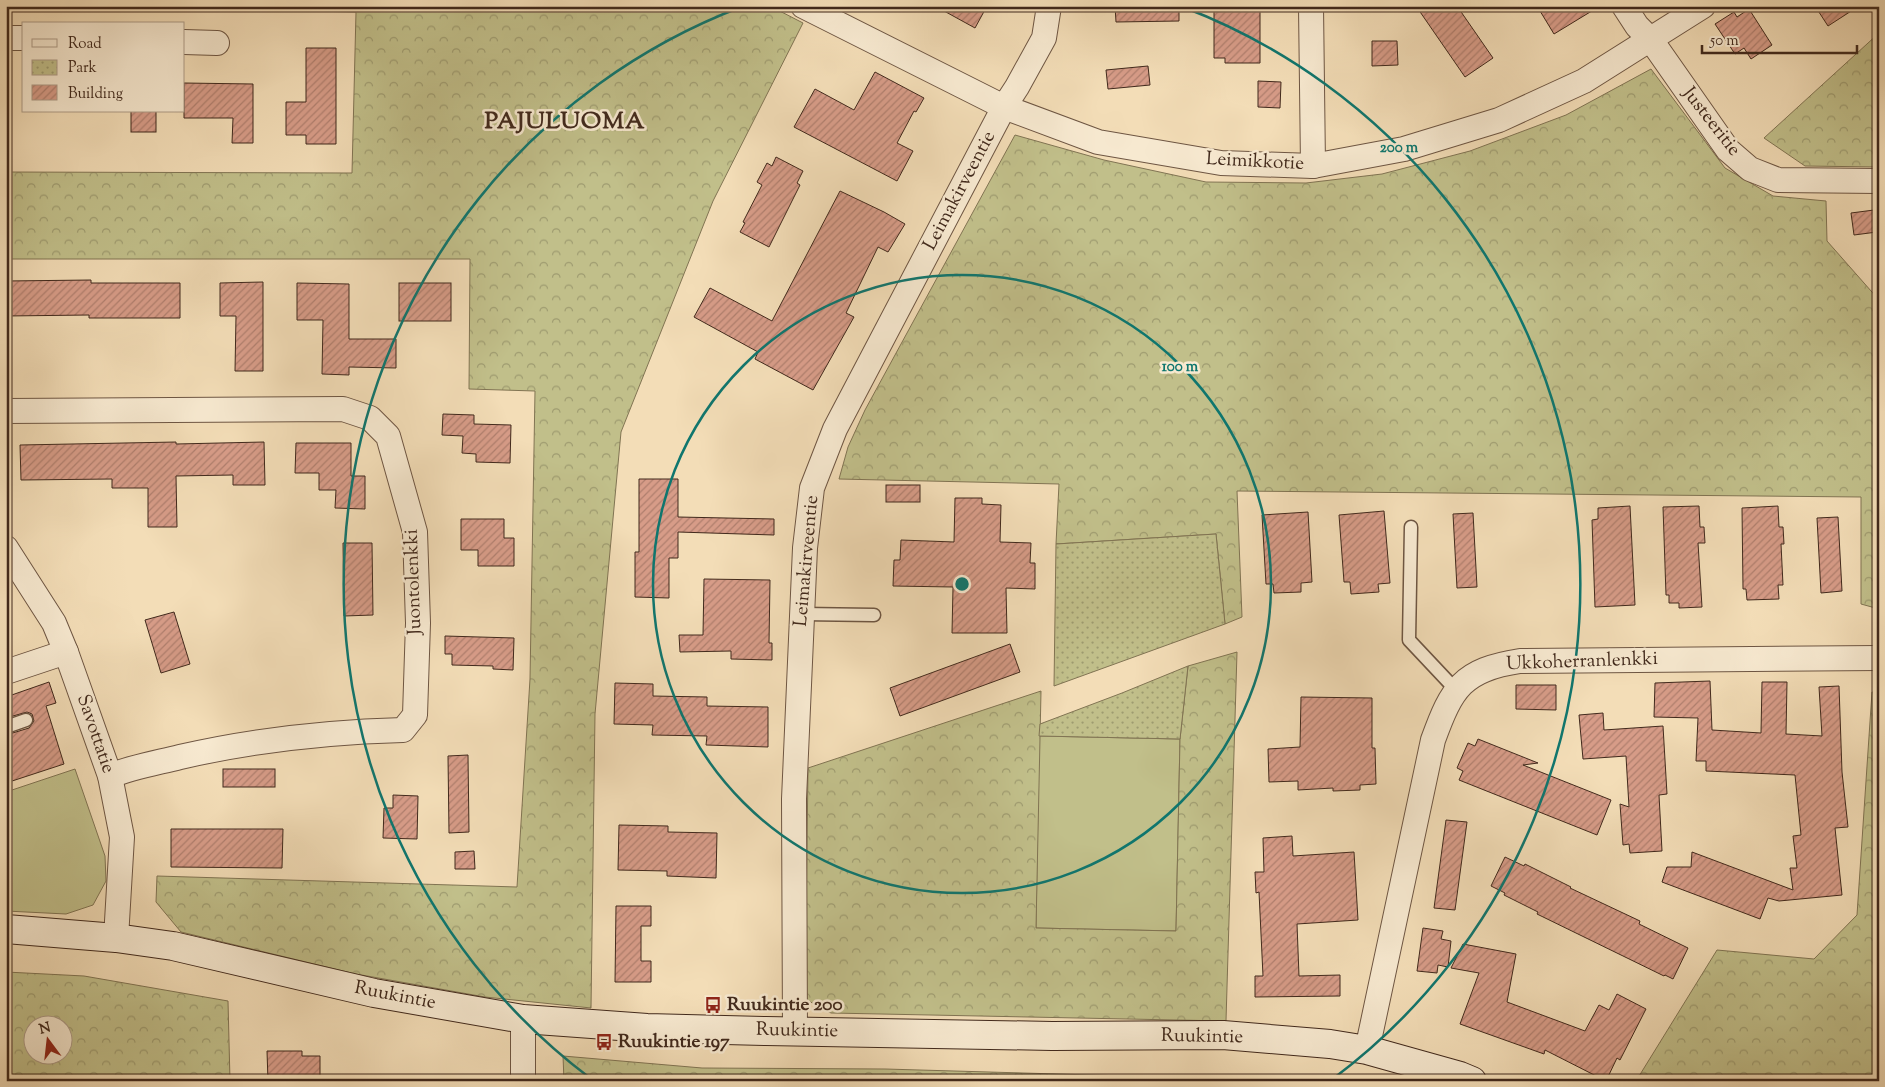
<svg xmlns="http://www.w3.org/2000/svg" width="1885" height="1087" viewBox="0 0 1885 1087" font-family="'Sorts Mill Goudy',serif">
<defs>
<pattern id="forest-crowns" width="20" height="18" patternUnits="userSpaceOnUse" patternTransform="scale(1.25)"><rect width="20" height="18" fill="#c1bf8a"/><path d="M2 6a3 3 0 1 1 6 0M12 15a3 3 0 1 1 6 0" fill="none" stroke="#9e9b70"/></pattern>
<pattern id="park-dots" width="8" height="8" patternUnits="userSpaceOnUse" patternTransform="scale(1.25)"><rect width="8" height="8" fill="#c1bf8a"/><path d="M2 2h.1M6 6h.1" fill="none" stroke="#9e9b70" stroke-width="1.8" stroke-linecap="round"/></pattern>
<pattern id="building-hatch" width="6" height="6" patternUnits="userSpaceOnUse" patternTransform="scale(1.25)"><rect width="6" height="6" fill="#d79c88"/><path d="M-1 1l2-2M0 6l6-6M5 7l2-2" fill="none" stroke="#b07f6e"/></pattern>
</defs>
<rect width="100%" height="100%" fill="#f3ddb7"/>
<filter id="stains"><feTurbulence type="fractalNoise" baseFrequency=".004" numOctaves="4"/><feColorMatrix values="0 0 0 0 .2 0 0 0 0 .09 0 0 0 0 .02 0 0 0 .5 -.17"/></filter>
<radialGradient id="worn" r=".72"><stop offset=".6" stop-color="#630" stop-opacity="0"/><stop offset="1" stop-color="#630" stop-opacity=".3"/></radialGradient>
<g fill="#c1bf8a" stroke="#817453">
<path d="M1039,736l141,3 -4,192 -140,-3z"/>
<path d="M75,769l30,87 1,25 -13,24 -27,9 -60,-3v-119z"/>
</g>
<g fill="url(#forest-crowns)" stroke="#817453" fill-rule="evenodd">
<path d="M264,6h506l33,17 -90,178 -92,231 -26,282 -4,294 -106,-11 -129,-23 -175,-42 -25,-30 1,-26 360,11 13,-208 5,-288 -66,-2 1,-130h-464v-87l346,1 4,-161 -92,-2z"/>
<path d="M1879,33v134l-74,-1 -41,-28z"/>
<path d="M1651,69l74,99 48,28 53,5 1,40 52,59v309l-18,-5v-107l-624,-6 5,126 -17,7 -9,-90 -160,10 3,-60 -220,-5 9,-32 17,-37 150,-275 89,25 102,22 100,1 76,-9 88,-23 96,-36z"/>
<path d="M1237,652l-11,369 -395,-8 -26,-14 3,-231 233,-77 -5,237 140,3 4,-192 8,-73z"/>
<path d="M1872,692l7,1v388h-243l81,-131 97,9 43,-44z"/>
<path d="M6,972l78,4 144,25 2,80h-224zM62,1024v30h-30v-30z"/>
<path d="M563,1056l139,12 183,1 310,9v3h-631z"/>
</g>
<g fill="url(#park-dots)" stroke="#817453">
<path d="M1216,534l9,90 -171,62 2,-142z"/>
<path d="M1188,666l-8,73 -141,-3 1,-12 82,-31z"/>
</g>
<g fill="url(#building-hatch)" stroke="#41291c">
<path d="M935,6h52l-12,22z"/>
<path d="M1115,6h64v15l-63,1z"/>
<path d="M1214,6h46v57h-35v-5h-11z"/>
<path d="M1416,6h41l36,52 -28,19z"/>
<path d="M1537,6h63l-46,28z"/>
<path d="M1815,6h44l-31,20z"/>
<path d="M1749,9l23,36 -21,14 -7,-11 -9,6 -20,-30 19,-12 3,5z"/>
<path d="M1372,41h25l1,24 -26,1z"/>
<path d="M306,48h30v96h-30v-9h-20v-33h20z"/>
<path d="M1148,66l2,19 -42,4 -2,-19z"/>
<path d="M875,72l49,26 -8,14 -2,-1 -17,32 16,8 -16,30 -103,-54 21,-38 39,21z"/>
<path d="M1258,81l23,1 -1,26 -22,-1z"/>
<path d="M184,83l69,1v59h-21l1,-25h-49z"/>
<rect x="131" y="111" width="25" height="21"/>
<path d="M776,157l27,14 -6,12 3,2 -31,62 -29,-15 5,-9 -2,-1 19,-37 -5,-3 10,-19 5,3z"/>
<path d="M840,191l44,21 21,12 -17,28 -10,-5 -32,66 8,4 -41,73 -58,-31 3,-7 -64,-35 16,-29 62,33z"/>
<path d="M1874,210l3,22 -23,3 -3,-22z"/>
<path d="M91,280v3h89v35h-91v-3l-83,1v-35z"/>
<path d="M263,282v89h-28l1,-55h-16v-33z"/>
<path d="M297,283l52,1v55h47v29l-47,-1v8l-27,-1 1,-54h-26z"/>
<rect x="399" y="283" width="52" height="38"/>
<path d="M443,414l31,1v9l37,1 -1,38 -34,-1v-8l-14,-1 1,-17 -21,-1z"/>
<path d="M176,442v2l88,-2 1,43h-32v-10l-57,1 1,51h-29v-39h-36v-9l-91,1 -1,-35z"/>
<path d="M296,443h55v33h14v33l-30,-1 1,-18h-17v-17h-24z"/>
<path d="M639,479h39v38l96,2v16l-96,-3v26h-9v40l-34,-1v-45h4z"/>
<rect x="886" y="485" width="34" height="17"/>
<path d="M955,498h27v6l19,1 -1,37 31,1 -1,20h5v26l-29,-1 1,45h-55l1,-46 -60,-1 1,-26h6l1,-20 53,2z"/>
<path d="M1630,506l5,99 -40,2 -3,-87 6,-1v-11z"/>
<path d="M1699,506l1,21h4l1,16h-7l4,64 -23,1v-5h-10v-8h-3l-3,-88z"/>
<path d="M1778,506l1,21h4l1,17h-3l2,41h-5l1,14 -32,1 -1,-11h-3l-1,-81z"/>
<path d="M1384,511l6,72 -12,1 1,8 -28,2 -1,-12h-6l-5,-67z"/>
<path d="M1308,512l4,70 -11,1v9l-27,1 -1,-9h-7l-4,-69z"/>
<path d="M1473,513l4,74 -20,1 -4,-74z"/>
<path d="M1838,517l4,74 -21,2 -4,-75z"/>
<path d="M461,519h43v19h10v28h-36v-16h-17z"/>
<path d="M343,543h29l1,72 -29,1z"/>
<path d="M704,579l66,1 -1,63h3v17l-41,-1v-8l-51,1 -1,-17h24z"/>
<path d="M174,612l16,52 -29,9 -16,-53z"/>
<path d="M445,636l69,2 -1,32 -20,-1v-3l-41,-1v-11h-7z"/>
<path d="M1010,644l10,28 -120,44 -10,-28z"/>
<path d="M1710,681l2,49 49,3 1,-51h25l-1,52 36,2 -3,-49 20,-1 3,86 6,55 -13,1 7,67 -63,6 -11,-3 -8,21 -98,-37 5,-15h24l1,-15 101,38 -3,-22h7l-4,-32 8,-1 -6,-60 -89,-4v-10h-10l2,-43 -44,-1 1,-34z"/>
<path d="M49,682l7,21 -10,3 18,58 -58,19v-48l23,-7 5,-7 -2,-7 -5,-2 -21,6v-21z"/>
<path d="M615,683l38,1v12l54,1v9l61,1v40l-62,-2 1,-9 -55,-1 1,-10 -39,-1z"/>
<path d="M1516,685h40v25l-40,-1z"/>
<path d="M1301,697l71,1v50h3l1,36 -16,1v5l-27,1v-3l-35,2v-9l-29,1 -1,-33 32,-2z"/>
<path d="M1603,713l1,17 59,-4 4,68 -8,1 3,56 -32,2 -1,-9 -6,1 -3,-41 9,3 -3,-51 -43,3 -4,-44z"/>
<path d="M1478,739l60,24 -15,2 88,35 -14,35 -138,-55 4,-9 -6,-3 11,-25 7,3z"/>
<path d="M468,755l1,77 -20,1 -1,-77z"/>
<rect x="223" y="769" width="52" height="18"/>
<path d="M393,795l25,1 -1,43 -34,-1 1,-30h9z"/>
<path d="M1446,820l21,2 -12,88 -21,-2z"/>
<path d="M619,825l49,1v6l49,1 -1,45 -49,-2v-5l-49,-1z"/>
<path d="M171,829h112l-1,39 -111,-1z"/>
<path d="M1292,836l1,20 61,-4 4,68 -61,4 2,52 41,-1v21l-85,1v-21h8l-4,-84 -3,1 -1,-21h9l-1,-34z"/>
<path d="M474,851l1,18h-20v-17z"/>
<path d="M1505,857l19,9 1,-2 46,23 -1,1 70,33 -1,3 49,24 -15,31 -8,-4 -1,1 -127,-62 1,-2 -34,-17 1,-2 -14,-7z"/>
<path d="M616,906h35v20h-10v35h10v21h-36z"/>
<path d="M1423,928l20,3 -2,8 10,2 -3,26 -10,-2 -1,8 -20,-2z"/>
<path d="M1463,944l53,10 -9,48 78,29 14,-26 10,5 8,-16 29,15 -26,51 -3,-2 -11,23 -61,-31 -1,4 -84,-30 19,-51 -28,-5z"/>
<path d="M267,1051h35v5h18v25h-52z"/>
</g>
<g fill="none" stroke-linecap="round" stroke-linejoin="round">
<g stroke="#6e5643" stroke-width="15">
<g id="lane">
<path d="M1411,527l-2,113 47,50"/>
<path d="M802,614l72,1"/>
<path d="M6,727l20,-7"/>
</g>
</g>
<g stroke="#6e5643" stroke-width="26">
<g id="street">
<path d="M803,6l201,101 94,35 123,21 92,3 91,-17 95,-29 85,-39 119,-75"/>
<path d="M1311,6l2,160"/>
<path d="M1624,6l13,20 14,14 77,110 22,19 28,11 101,1"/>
<path d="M6,38h18"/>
<path d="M184,42l33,1"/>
<path d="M6,411l337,-2 27,9 18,18 27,96 3,91 -3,92 -12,15c-77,2 -149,10 -223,27 -24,6 -48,10 -70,19"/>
<path d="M6,548l48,75 12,29 44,124 12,61 -6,101"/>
<path d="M6,672l60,-20"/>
<path d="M795,1031l-1,-232 11,-251 7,-60 23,-59 169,-322 13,-20 27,-49 5,-32"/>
<path d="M1367,1050l66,-310c19,-52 29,-70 87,-79l359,-3"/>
<path d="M523,1081v-62"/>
</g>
</g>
<g stroke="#41291c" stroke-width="30">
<path id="secondary" d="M6,929l110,9 57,8 201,47 149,26 124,9 119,3 286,5 171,-1 107,9 37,6 93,26 12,5"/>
</g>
<use href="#lane" stroke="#f7e9d0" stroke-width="12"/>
<use href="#street" stroke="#f7e9d0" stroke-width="24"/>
<use href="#secondary" stroke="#f7e9d0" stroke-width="28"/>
</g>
<g fill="none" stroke="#0f766e" stroke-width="2.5">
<circle cx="962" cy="584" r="309"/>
<path d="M590 1078A618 618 0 0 1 741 7M1183 7A618 618 0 0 1 1334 1078"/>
</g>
<defs>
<g id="bus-bare" transform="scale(1.35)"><path d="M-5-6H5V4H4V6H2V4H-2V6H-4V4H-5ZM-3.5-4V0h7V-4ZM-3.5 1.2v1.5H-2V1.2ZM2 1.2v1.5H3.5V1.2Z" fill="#8f2418" stroke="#f7e9d0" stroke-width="2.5" paint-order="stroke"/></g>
</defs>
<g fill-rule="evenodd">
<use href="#bus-bare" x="713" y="1005"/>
<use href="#bus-bare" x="604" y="1042"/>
</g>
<g text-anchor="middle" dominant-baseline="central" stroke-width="5" stroke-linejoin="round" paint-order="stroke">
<g font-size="19" fill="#41291c" stroke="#f7e9d0">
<text transform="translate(1711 122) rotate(52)">Justeeritie</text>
<text transform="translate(1255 162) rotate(3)">Leimikkotie</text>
<text transform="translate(960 191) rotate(-62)">Leimakirveentie</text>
<text transform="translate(807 561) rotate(-85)">Leimakirveentie</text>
<text transform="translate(414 582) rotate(-92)">Juontolenkki</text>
<text transform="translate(1582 662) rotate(-2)">Ukkoherranlenkki</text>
<text transform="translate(95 734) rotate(71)">Savottatie</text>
<text transform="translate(395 996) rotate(11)">Ruukintie</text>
<text transform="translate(797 1031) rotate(1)">Ruukintie</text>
<text transform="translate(1202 1037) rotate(1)">Ruukintie</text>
</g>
<g font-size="19" font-weight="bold" fill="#41291c" stroke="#f7e9d0" text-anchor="start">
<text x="727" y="1005">Ruukintie 200</text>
<text x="618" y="1042">Ruukintie 197</text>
</g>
<g font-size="24" font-weight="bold" letter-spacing="1" fill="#41291c" stroke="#f7e9d0">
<text x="565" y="122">PAJULUOMA</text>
</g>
</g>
<circle cx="962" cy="584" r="8" fill="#0f766e" stroke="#f7e9d0" stroke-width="2.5"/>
<g font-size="15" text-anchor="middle" font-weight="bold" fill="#0f766e" stroke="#f7e9d0" stroke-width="5" stroke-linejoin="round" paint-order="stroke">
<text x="1399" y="152">200 m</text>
<text x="1180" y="371">100 m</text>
</g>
<rect width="1885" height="1087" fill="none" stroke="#f3ddb7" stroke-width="25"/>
<rect x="8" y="8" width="1870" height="1072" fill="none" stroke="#41291c" stroke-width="2.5"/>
<rect x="12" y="12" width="1860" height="1062" fill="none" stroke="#41291c"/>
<rect x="22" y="22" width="162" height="90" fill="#f7e9d0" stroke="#ae9c88"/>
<rect x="32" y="39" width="25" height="8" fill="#f7e9d0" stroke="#ae9c88"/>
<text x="68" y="48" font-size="15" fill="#41291c">Road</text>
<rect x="32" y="60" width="25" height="15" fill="url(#park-dots)" stroke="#ae9c88"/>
<text x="68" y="72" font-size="15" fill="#41291c">Park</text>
<rect x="32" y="85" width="25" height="15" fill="url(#building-hatch)" stroke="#ae9c88"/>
<text x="68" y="98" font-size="15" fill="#41291c">Building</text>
<g transform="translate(48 1040) rotate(345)"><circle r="24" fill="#f7e9d0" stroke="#ae9c88"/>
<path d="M0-4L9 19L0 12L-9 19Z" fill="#8f2418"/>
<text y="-8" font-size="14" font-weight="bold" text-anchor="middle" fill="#41291c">N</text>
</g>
<path d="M1702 45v8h155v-8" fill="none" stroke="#41291c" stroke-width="2.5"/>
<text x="1710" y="45" font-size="15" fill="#41291c" stroke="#f7e9d0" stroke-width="4" paint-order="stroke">50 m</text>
<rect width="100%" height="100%" filter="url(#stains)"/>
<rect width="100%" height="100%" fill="url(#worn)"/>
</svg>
